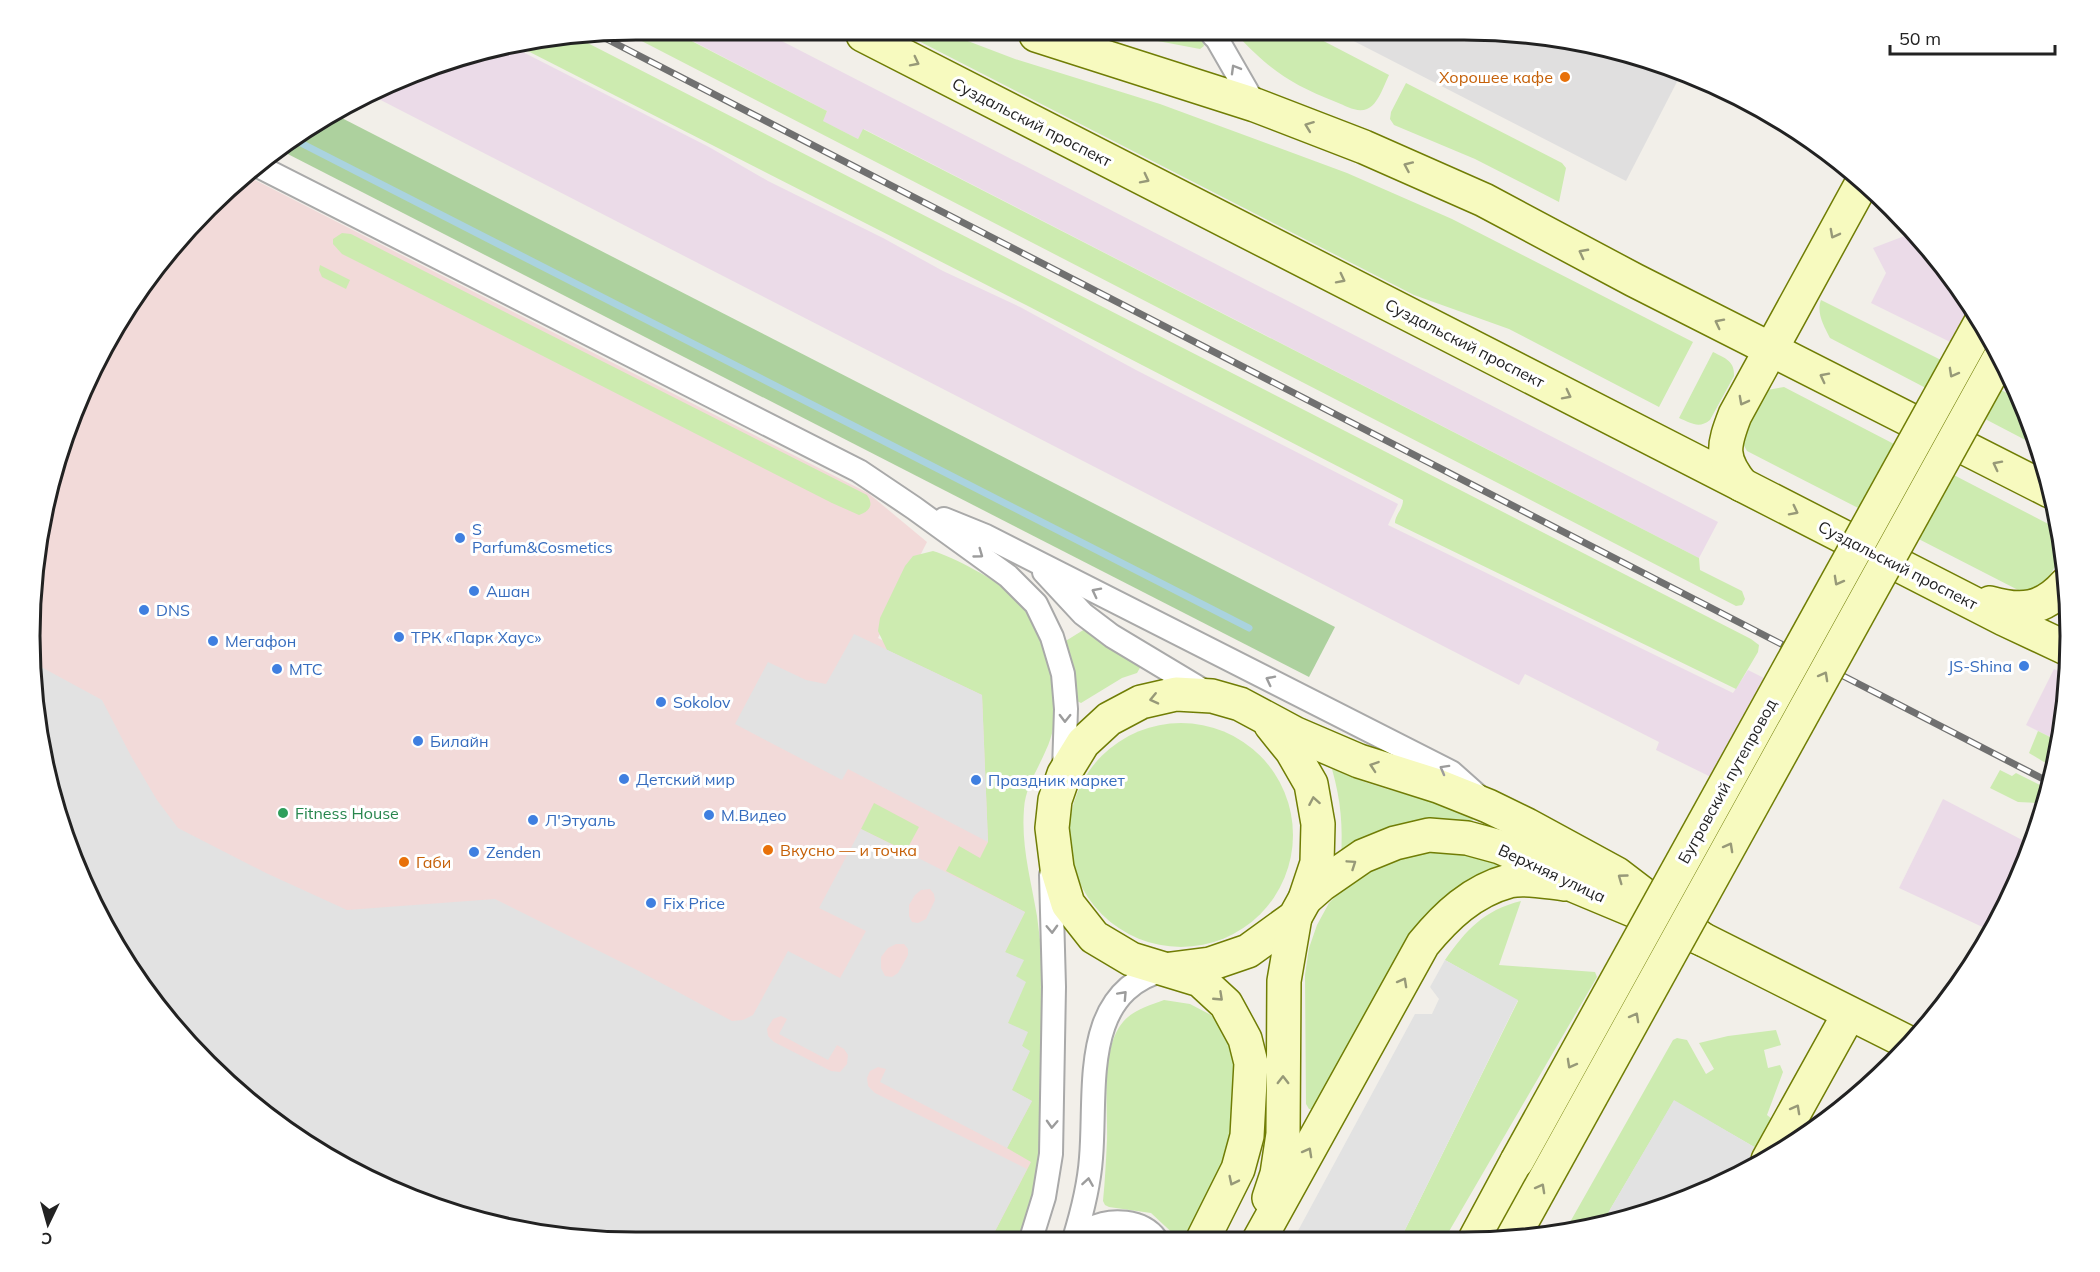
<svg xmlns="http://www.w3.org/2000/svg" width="2100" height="1272" viewBox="0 0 2100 1272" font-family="Mulish,sans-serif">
<rect width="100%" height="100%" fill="#f2efe9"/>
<path fill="#e0dfdf" d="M1342,35h201l139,37 -56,109z"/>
<path fill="#f2dad9" d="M245,175l623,318 59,49 -49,96 107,53 57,272 -1,195 -22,81 -462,-2 -153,-41 -137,-79 -60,-53 -75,-91 -70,-143 -27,-115 -5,-79 5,-79 27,-115 70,-143 75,-91z"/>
<g fill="#ebdbe8">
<path d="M681,35h89l948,487 -19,36 -835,-429 -6,10 -36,-18 5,-10z"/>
<path d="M511,46l198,101 59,34 115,57 60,33 77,36 116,63 262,134 -10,21 345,168 15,-23 26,13 -53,99 -65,-32 3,-8 -134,-68 -6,11 -1152,-592 75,-31z"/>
<path d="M1915,232l74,101 16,36 -134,-66 15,-30 -13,-25z"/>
<path d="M2054,669l15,7 -11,65 -32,-16z"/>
<path d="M1943,799l87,45 -22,60 -17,27 -92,-43z"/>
</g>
<g fill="#cdebb0">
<path d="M557,35h15l1179,604 8,6 -1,7 -22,37 -341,-166c0,-8 8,-14 8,-23l-377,-195 -510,-260z"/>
<path d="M630,35h50l147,76 -4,10 35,18 5,-10 836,429 1,12 42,21 3,8 -3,6 -6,1z"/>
<path d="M907,35h45l63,24 145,45 187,69 105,46 241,123 -34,65 -150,-78 -95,-34z"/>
<path d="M1126,35h66l11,7 1,4 -4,3z"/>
<path d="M1237,35h75l77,40c-5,10 -11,30 -22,34 -10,4 -21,-3 -31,-7 -45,-18 -65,-31 -99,-67z"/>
<path d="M1406,83l156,80 4,5 -7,34 -84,-43 -81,-34 -4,-6 1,-7z"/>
<path d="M225,193c-7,14 -9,29 -28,27l10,-12z"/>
<path d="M342,233l9,1 516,261c7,10 3,16 -8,20l-27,-12 -474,-241 -16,-8 -9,-10v-5z"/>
<path d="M320,265l30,15 -4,9 -24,-12 -3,-7z"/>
<path d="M1821,300l198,99 20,48 -209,-109c-6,-12 -14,-25 -9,-38z"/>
<path d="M1713,352c12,6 22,9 21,24l-24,44c-11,9 -19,3 -31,-2z"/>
<path d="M1784,387l274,142 5,22c-11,20 -15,37 -41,41l-275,-141 -5,-9 3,-11 22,-41z"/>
<path d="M933,551c20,6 64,29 79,44 18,18 32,46 39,71 7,27 7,59 -5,84 -8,19 -21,38 -22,59 -3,37 7,71 13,107 9,63 9,128 6,191 -2,36 -3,72 -12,108 -2,8 -8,16 -12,24h-28l40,-77 -24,-14 25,-47 -21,-11 18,-38 -7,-6 -14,-23 7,-46 -10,-25 20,-40 -79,-41 13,-25 21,12 8,-16 -6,-147 -95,-45 -9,-19 2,-13 25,-52 8,-10z"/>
<path d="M1085,629l54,34 2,3 -4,7 -15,5 -41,25 -4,-2 -13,-59z"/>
<circle cx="1181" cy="835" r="112"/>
<path d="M2038,731l20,10 -4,27 -25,-15z"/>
<path d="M1332,769c46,21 95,29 142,46l-3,13 -130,31c2,-33 0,-58 -9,-90z"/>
<path d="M2000,770l12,6 4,-3 34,17 -6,16 -6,-3 -20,-1 -28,-14z"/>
<path d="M874,803l45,24 -13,24 -45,-22z"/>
<path d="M1455,845l48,21 -42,19 -32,26 -20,31 -95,167h-5l-3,-5 -1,-129 4,-27 8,-23 12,-22 17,-17 47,-31z"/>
<path d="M1521,901l-22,64 96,7 2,5 -153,263h-44l118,-239 -73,-41c21,-30 39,-50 76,-59z"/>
<path d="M1164,1000l26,4 21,11 16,19 8,26 -3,81 -39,98h-14l-28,-26 -42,-6 -4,-2 -2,-4c2,-20 3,-41 4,-61 1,-33 -7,-91 16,-118 10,-12 27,-17 41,-22z"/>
<path d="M1776,1030l5,15 -17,5 4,18 12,-3 3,7 -16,43 5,4 -16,29 -82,-47 -73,124 -36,6 108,-191 4,-2 10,2 19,34 8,-5 -15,-26 29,-7z"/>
<path d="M1871,1078h6l-13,13 -34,24 -6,-3z"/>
</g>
<path fill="#add19e" d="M334,114l1001,513 -26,50 -1031,-528z"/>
<g fill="#e2e2e2" fill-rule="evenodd">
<path d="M854,634l128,61 6,147 -140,-73 -6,11 -107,-56 33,-62 38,18 20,4z"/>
<path d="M32,662l70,38 29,56 26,44 21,28 88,45 81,37 148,-11 142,71 95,51 11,-1 10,-5 35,-64 52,27 26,-47 -47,-23 42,-79 164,83 -20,40 19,8 -8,16 10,6 -18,41 20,9 -6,14 8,5 -18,39 20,11 -25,47 -127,-66 6,-13 -8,-2 -8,4 -3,7 1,8 7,7 152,76 -36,70 -434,-2 -153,-41 -137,-79 -60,-53 -75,-91 -70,-143 -27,-115zM930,889l4,5 1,6 -9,19 -8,4 -6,-1 -3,-6v-11l6,-10 6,-5zM896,944h8l4,5v6l-10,18 -6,4 -7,-1 -4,-8v-11l7,-9zM781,1016l6,3 -8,15 49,26 9,-15 7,4 4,6 -1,9 -7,8 -9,-1 -57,-29 -6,-6 -1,-7 6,-10z"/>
<path d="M1445,960l73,40 -118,240h-107l122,-226h17l7,-15 -9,-12z"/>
<path d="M1674,1100l82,48 -13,23 -122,50 -20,4z"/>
</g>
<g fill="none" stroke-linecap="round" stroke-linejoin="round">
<path stroke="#aad3df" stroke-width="7" d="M293,139l956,489"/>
<g stroke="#a9a9a9" stroke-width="26">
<g id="street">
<path d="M1213,35l4,4 38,66"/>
<path d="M256,165l603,306 55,37 94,68 28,28 16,33 11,37 3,35 -2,61"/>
<path d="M944,519l42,17 465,236 27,24"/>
<path d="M1044,572l39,42 29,22 95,57"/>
<path d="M1031,1239l13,-42 7,-43 3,-167 -3,-112"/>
<path d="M1074,1239c8,-26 15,-53 17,-81 6,-69 -12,-169 77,-189"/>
<path d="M1079,1239c4,-3 7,-8 11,-10 21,-11 52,-9 66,10"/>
</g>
</g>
<g stroke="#707d05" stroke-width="36">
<g id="secondary">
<path d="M863,35l1141,584 64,30"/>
<path d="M1036,35l219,70 109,42 120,53 150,80 416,211"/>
<path d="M1742,485c-22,-27 -19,-39 -7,-70l127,-232"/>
<path d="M1990,603c31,9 53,7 76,-19"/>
<path d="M1305,899l16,-14 42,-29 32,-13 34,-8 38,3 33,9 53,23 22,16 127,53 207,104"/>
<path d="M1171,969l39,-5 38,-13 47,-34 10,-18 12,-36 1,-39 -7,-40 -19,-33 -21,-26"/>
<path d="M1768,1160l81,-146"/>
<path d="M1269,1198l8,-24 6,-40 1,-153 11,-64"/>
<path d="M1203,1239l35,-70 9,-33 4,-73 -6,-24 -19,-35 -26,-24 -69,-21 -37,-22 -26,-33 -11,-36 -5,-40 3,-28 9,-26 19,-31 26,-24 32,-17 35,-8 36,2 28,8 56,30 63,27 79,25 50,20 39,19 90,49 85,65"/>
<path d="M1259,1240l164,-296c23,-28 49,-53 86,-63 17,-4 38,1 56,3"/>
<path d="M1474,1241l43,-80"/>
</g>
</g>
<use href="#street" stroke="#fff" stroke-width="22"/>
<use href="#secondary" stroke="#f7fabf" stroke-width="33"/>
<g stroke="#707070" stroke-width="7">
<path id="rail" d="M599,35l1452,748"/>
</g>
<use href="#rail" stroke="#fff" stroke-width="4.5" stroke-dasharray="14" stroke-linecap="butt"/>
<g stroke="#707d05" stroke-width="36" stroke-linecap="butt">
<g id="secondary-bridge">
<path d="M1517,1161l464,-839"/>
<path d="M1512,1239l488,-882"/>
</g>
</g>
<use href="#secondary-bridge" stroke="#f7fabf" stroke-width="33"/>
</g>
<defs><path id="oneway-chevron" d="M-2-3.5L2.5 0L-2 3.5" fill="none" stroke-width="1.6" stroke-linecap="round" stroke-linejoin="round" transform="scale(1.5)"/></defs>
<g stroke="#979978">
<use href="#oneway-chevron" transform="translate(915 62) rotate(27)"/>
<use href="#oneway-chevron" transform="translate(1309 126) rotate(-159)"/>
<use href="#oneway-chevron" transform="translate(1408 166) rotate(-156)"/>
<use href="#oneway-chevron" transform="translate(1145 179) rotate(27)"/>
<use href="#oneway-chevron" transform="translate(1834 234) rotate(118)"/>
<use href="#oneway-chevron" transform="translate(1583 253) rotate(-152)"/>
<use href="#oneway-chevron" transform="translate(1341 279) rotate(27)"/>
<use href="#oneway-chevron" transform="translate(1719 323) rotate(-153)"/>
<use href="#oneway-chevron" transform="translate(1953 373) rotate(119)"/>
<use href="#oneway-chevron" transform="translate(1824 377) rotate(-153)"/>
<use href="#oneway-chevron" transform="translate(1567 395) rotate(27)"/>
<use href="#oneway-chevron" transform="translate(1743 401) rotate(118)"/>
<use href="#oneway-chevron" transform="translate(1997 465) rotate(-153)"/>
<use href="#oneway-chevron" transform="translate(1794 511) rotate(27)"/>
<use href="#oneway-chevron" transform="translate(1838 581) rotate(119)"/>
<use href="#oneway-chevron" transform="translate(1824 676) rotate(-61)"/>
<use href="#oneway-chevron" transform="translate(1154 699) rotate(167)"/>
<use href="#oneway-chevron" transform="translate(1374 766) rotate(-161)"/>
<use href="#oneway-chevron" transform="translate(1314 801) rotate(-100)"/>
<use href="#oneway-chevron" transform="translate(1729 847) rotate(-61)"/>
<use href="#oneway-chevron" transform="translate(1352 864) rotate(-34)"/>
<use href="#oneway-chevron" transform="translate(1622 878) rotate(-144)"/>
<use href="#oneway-chevron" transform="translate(1403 982) rotate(-61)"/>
<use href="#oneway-chevron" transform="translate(1219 997) rotate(43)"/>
<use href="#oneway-chevron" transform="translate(1635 1017) rotate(-61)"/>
<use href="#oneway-chevron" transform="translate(1571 1064) rotate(119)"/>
<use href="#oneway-chevron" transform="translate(1283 1080) rotate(-90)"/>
<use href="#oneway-chevron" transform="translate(1796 1109) rotate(-61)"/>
<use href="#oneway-chevron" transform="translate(1308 1152) rotate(-61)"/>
<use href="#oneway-chevron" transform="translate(1233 1181) rotate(116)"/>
<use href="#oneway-chevron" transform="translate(1541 1188) rotate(-61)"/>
</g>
<g stroke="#9c9c9c">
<use href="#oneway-chevron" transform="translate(1235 69) rotate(-120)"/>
<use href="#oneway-chevron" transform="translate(979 554) rotate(36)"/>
<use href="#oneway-chevron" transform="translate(1096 592) rotate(-153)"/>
<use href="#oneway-chevron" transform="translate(1270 680) rotate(-153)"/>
<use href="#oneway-chevron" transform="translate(1065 718) rotate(91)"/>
<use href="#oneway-chevron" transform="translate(1444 769) rotate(-151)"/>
<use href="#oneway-chevron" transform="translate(1052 929) rotate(88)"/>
<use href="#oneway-chevron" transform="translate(1123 995) rotate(-47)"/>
<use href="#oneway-chevron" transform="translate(1052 1124) rotate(93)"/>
<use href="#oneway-chevron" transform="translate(1088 1182) rotate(-81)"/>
</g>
<g fill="#e8710a" stroke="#fff" stroke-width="2">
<circle cx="1565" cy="77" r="6"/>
<circle cx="768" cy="850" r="6"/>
<circle cx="404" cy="862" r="6"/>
</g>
<g fill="#3f7fe0" stroke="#fff" stroke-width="2">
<circle cx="460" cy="538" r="6"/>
<circle cx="474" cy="591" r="6"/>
<circle cx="144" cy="610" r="6"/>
<circle cx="399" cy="637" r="6"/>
<circle cx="213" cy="641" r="6"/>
<circle cx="2024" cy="666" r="6"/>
<circle cx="277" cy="669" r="6"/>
<circle cx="661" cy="702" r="6"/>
<circle cx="418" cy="741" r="6"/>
<circle cx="624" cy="779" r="6"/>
<circle cx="976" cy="780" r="6"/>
<circle cx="709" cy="815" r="6"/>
<circle cx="533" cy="820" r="6"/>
<circle cx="474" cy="852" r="6"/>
<circle cx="651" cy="903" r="6"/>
</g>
<circle fill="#2e9e5b" stroke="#fff" stroke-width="2" cx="283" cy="813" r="6"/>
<g text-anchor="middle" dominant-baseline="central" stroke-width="6" stroke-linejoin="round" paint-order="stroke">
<g font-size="16" fill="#c56008" stroke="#fff" text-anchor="start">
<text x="1553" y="77" text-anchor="end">Хорошее кафе</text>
<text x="780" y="850">Вкусно — и точка</text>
<text x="416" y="862">Габи</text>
</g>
<g font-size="16" fill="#222" stroke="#fff">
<text transform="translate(1032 122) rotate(27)">Суздальский проспект</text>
<text transform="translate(1465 343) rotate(27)">Суздальский проспект</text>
<text transform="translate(1898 565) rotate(27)">Суздальский проспект</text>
<text transform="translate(1727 781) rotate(-61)">Бугровский путепровод</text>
<text transform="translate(1552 873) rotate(25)">Верхняя улица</text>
</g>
<g font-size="16" fill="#366cbe" stroke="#fff" text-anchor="start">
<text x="472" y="529">S<tspan x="472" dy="18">Parfum&amp;Cosmetics</tspan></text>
<text x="486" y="591">Ашан</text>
<text x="156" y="610">DNS</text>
<text x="411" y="637">ТРК «Парк Хаус»</text>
<text x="225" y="641">Мегафон</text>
<text x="2012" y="666" text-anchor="end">JS-Shina</text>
<text x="289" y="669">МТС</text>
<text x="673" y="702">Sokolov</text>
<text x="430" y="741">Билайн</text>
<text x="636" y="779">Детский мир</text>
<text x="988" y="780">Праздник маркет</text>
<text x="721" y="815">М.Видео</text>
<text x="545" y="820">Л'Этуаль</text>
<text x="486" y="852">Zenden</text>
<text x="663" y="903">Fix Price</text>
</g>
<g font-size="16" fill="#27864d" stroke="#fff" text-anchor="start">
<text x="295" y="813">Fitness House</text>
</g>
</g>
<path d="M0 0H2100V1272H0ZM636 40H1464A596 596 0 0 1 2060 636V636A596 596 0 0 1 1464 1232H636A596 596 0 0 1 40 636V636A596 596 0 0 1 636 40Z" fill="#fff" fill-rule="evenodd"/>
<path fill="none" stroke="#222" stroke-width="3" d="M636 40H1464A596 596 0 0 1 2060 636V636A596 596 0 0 1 1464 1232H636A596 596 0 0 1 40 636V636A596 596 0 0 1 636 40Z"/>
<g transform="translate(48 1224) rotate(185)" stroke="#ffffff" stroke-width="4.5" paint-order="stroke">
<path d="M0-4.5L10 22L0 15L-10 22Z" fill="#222222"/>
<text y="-9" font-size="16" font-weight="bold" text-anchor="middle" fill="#222222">С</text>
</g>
<path d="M1890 45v9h165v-9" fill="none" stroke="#222222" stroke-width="3"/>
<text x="1899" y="45" font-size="18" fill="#222222" stroke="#ffffff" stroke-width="4.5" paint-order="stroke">50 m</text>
</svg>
